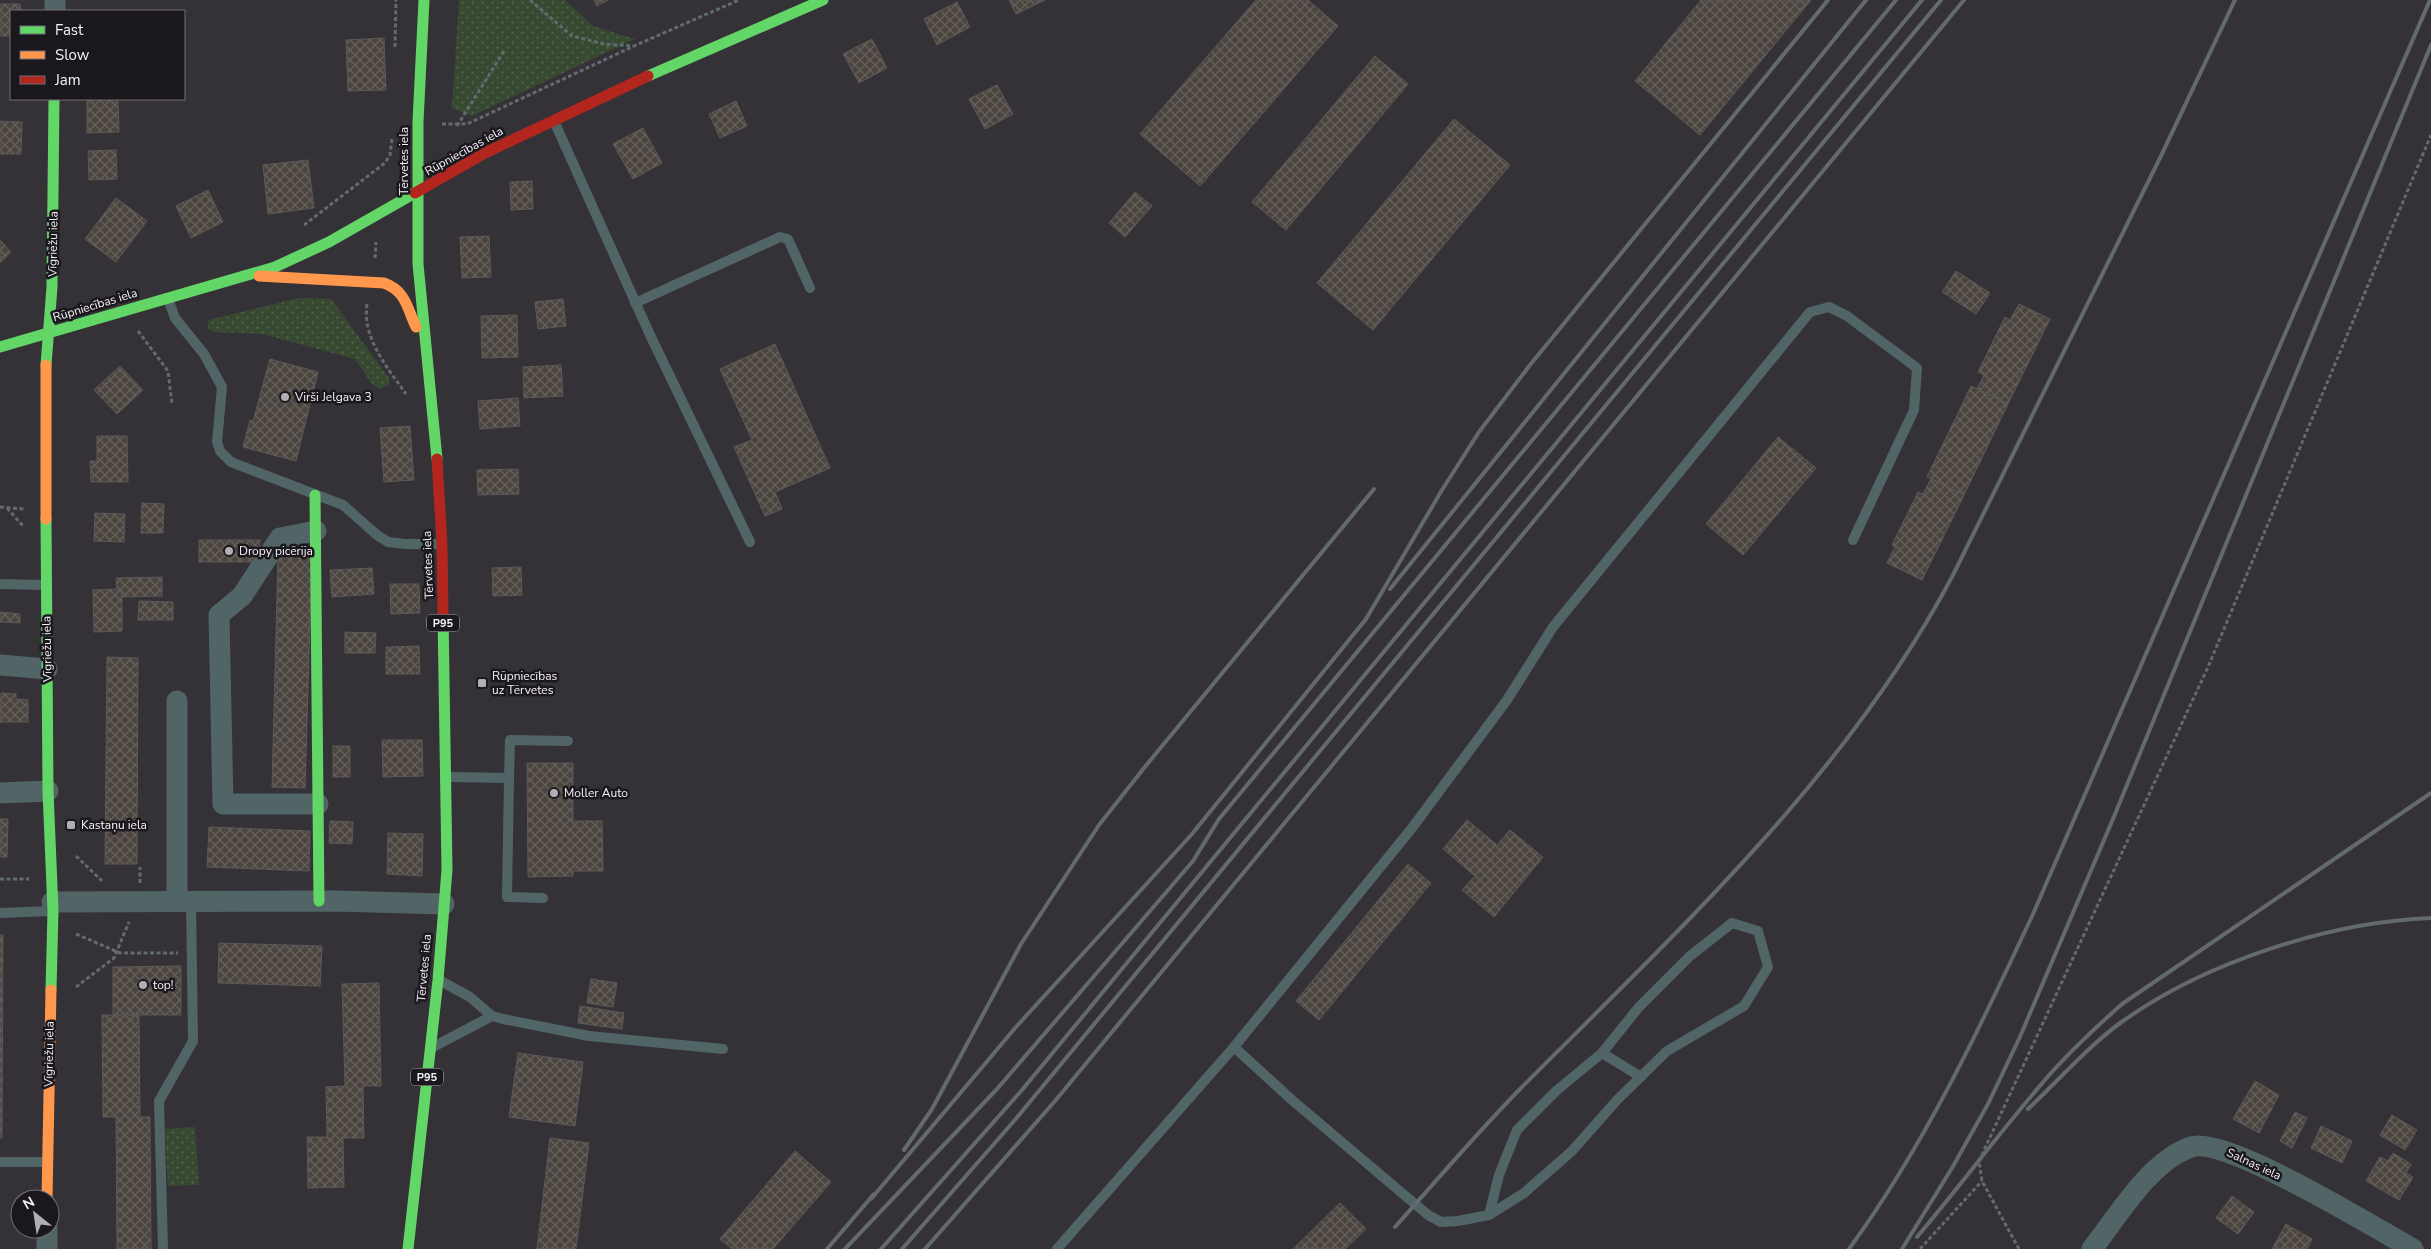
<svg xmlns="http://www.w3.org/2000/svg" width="2431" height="1249" viewBox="0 0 2431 1249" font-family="'Nunito Sans',sans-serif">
<defs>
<pattern id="grass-dots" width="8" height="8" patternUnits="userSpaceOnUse" patternTransform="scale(1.25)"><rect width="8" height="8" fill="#374930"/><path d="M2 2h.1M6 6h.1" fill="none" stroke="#55644f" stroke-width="1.8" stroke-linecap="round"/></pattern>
<pattern id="building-cross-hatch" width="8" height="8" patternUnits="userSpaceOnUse" patternTransform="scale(1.25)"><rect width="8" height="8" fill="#4c453f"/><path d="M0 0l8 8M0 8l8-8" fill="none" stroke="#66605c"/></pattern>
</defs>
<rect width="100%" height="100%" fill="#343137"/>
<g fill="url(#grass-dots)">
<path d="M459,0h106l28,26 42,13 -163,77 -20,-8z"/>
<path d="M299,298l32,1 58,79 1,6 -10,5 -8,-5 -17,-25 -93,-25 -49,-2 -5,-3v-9z"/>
<path d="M195,1127l4,58 -31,1 -3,-57z"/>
</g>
<g fill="url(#building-cross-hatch)" stroke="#5c5959">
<path d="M594,0h14l-11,6z"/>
<path d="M1009,0h36l-29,14z"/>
<path d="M1256,0h52l30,26 -138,160 -60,-52z"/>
<path d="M1701,0h110l-111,135 -65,-54z"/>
<path d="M957,2l13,25 -33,18 -13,-26z"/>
<path d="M0,4h20l1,7h-10v25h-11z"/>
<path d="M384,38l2,52 -38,1 -2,-51z"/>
<path d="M872,39l15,29 -28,15 -16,-29z"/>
<path d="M1375,56l33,28 -122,146 -34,-28z"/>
<path d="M997,85l16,29 -28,15 -16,-30z"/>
<path d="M87,99h31l1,33 -32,1z"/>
<path d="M736,101l11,25 -27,12 -11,-24z"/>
<path d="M1454,119l56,46 -137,165 -56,-47z"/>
<path d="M0,121l22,1 -1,32h-21z"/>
<path d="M643,128l19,35 -29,16 -20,-35z"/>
<path d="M116,150l1,29 -28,1 -1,-29z"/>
<path d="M308,160l6,48 -46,6 -5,-49z"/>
<path d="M532,181l1,28 -22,1 -1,-28z"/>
<path d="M208,190l15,32 -32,16 -15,-32z"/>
<path d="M1135,192l17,14 -27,31 -16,-14z"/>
<path d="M116,198l31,23 -31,41 -31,-23z"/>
<path d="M489,236l2,41 -29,1 -2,-41z"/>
<path d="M0,240l11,12 -11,11z"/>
<path d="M1956,271l34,22 -14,21 -34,-22z"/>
<path d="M563,299l3,27 -28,3 -3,-27z"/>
<path d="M2019,304l31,15 -42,85 -31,-15 7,-14 -6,-3 27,-55 5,3z"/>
<path d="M517,315l1,42 -36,1 -1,-42z"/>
<path d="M775,344l55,124 -55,24 7,17 -17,7 -31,-69 18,-7 -32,-71z"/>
<path d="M270,359l48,13 -22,89 -53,-14 7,-27 3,1z"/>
<path d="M561,365l2,31 -39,2 -1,-31z"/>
<path d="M120,366l23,24 -26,24 -23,-24z"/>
<path d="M1971,386l37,18 -44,91 -37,-18z"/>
<path d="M518,398l2,28 -40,3 -2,-28z"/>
<path d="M410,426l4,54 -30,2 -4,-54z"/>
<path d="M97,436h30l1,46h-37l-1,-21h7z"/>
<path d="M1778,437l38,31 -73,87 -37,-31z"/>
<path d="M518,469l1,25 -41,1 -1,-25z"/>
<path d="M1931,479l33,16 -42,85 -35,-17 8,-16 -3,-2 26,-53 5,2z"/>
<path d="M142,503l22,1 -1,29h-22z"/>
<path d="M95,513l30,1 -1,28 -30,-1z"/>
<rect x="199" y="540" width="61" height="22"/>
<path d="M278,556l34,1 -7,231 -33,-1z"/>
<path d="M521,567l1,28 -29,1 -1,-28z"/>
<path d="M372,568l2,26 -42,3 -2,-27z"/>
<path d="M162,577v19l-40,1v-8h-5l-1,-11z"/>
<path d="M390,584h29l1,29 -29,1z"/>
<path d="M117,589h5v42l-28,1 -1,-42z"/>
<path d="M139,601l34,1v18h-35z"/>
<path d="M0,612l20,2v9l-20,-1z"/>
<path d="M345,632l31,1 -1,20h-30z"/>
<path d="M419,646l1,28h-34v-27z"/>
<path d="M107,657l31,1 -1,206h-32z"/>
<path d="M1,693l15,1v5l12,1v22h-28z"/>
<path d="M382,740h40l1,36 -40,1z"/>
<rect x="333" y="746" width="17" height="31"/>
<path d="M527,763h46v58h29l1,50h-30v5l-45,1z"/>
<path d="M0,819h8l-1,38h-7z"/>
<path d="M1467,820l30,25 13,-15 33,27 -49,60 -32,-27 13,-14 -32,-27z"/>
<path d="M330,821l23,1 -1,22 -23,-1z"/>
<path d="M209,827l101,4 -1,40 -102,-4z"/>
<path d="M388,833l35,1 -1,42 -35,-2z"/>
<path d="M1408,864l23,19 -112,137 -23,-19z"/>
<path d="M0,935h3l-1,203h-2z"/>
<path d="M219,943l103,3 -2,40 -102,-3z"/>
<path d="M181,966v49h-68v-48z"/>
<path d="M591,979l26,4 -4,24 -26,-4z"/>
<path d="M379,983l2,103h-18l1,52h-21l1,49 -36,1 -1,-51h20l-1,-50 19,-1 -3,-102z"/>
<path d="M580,1006l44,7 -2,16 -44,-6z"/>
<path d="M102,1015h37l1,102h10l1,132h-34l-1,-132h-13z"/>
<path d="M518,1053l65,9 -8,64 -66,-9z"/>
<path d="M2255,1081l24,14 -20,38 -26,-14z"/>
<path d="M2295,1112l12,6 -15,30 -12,-7z"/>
<path d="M2392,1115l25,15 -12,20 -25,-15z"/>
<path d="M2321,1126l31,15 -10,22 -31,-15z"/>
<path d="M550,1138l39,5 -13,106h-39z"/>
<path d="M795,1151l36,31 -58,67h-41l-12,-10z"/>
<path d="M2393,1153l18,11 -5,9 7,4 -14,23 -33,-19 14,-24 8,4z"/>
<path d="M2232,1196l22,16 -16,22 -22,-16z"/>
<path d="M1340,1203l26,26 -21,20h-52z"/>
<path d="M2286,1224l26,15 -5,10h-35z"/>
</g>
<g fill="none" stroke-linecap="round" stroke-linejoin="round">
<g stroke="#626b6e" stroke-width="3" stroke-dasharray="4 2.5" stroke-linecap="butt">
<path d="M530,0l42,36 32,8 29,2"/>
<path d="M395,47l1,-47"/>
<path d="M442,124h25l167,-78 105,-46"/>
<path d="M457,126l47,-75"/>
<path d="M304,225l81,-62 5,-8 2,-17"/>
<path d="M375,258l1,-16"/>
<path d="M367,304c-5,34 20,63 39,90"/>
<path d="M138,331l30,40 4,33"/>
<path d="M0,507l24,2"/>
<path d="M7,508l16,18"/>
<path d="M76,856l26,25"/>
<path d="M0,879h29"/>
<path d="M140,883v-16"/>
<path d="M76,934l44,19h58"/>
<path d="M76,987l38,-29 15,-36"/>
<path d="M1920,1249l62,-68"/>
<path d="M2019,1249l-37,-68 -3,-20 229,-494 223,-532"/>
</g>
<g stroke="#516567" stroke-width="10">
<path d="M554,121l97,216 99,205"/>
<path d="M168,299l7,19 29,36 18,33 -5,55 3,9 11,11 112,43 34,30 11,7 17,2h35"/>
<path d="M635,303l145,-66 8,2 22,49"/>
<path d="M0,584l45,1"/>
<path d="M448,777l61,1 -2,119 36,1"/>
<path d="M509,778l1,-38 58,1"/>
<path d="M0,913l52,-2"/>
<path d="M439,980l31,17 22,19 11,3 86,17 134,13"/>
<path d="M433,1047l59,-31"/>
<path d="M1234,1047l58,53 136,115 13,7 17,-1 31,-6 35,-22 48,-42 45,-51 50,-49 77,-45 24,-39 -10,-36 -26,-8 -42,33 -51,51 -37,46 -46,38 -39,39 -18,45 -10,40"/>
<path d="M1602,1053l39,24"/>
<path d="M0,1162h46"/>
<path d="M163,1249l-4,-148 34,-60 -2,-140"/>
<path d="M1057,1249l177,-202 178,-219 95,-128 46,-73 257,-315 19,-5 18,9 70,52 -3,42 -61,130"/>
</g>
<g stroke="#516567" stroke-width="21">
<path d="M55,11v-11"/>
<path d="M316,531l-36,7 -38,58 -23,19 4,189h95"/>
<path d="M0,665l47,4"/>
<path d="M177,701v199"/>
<path d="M0,793l48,-2"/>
<path d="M52,902l283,-1 109,3"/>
<path d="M47,1229v20"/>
<path d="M2092,1249c26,-33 58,-88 99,-102 34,-12 186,82 222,102"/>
</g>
<g stroke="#63d668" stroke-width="11">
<path d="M648,76l175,-76"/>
<path d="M418,192v-70l6,-122"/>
<path d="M418,192v72l19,195"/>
<path d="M0,347l275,-80 54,-25 86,-49"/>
<path d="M46,365l6,-78 2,-188"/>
<path d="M315,495l4,406"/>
<path d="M46,519l2,272 5,120 -2,79"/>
<path d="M408,1249l30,-269 9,-110 -4,-255"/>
</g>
<g stroke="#ff974d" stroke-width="11">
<path d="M259,276l125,7c22,8 23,25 32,44"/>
<path d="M46,365v154"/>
<path d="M47,1199l4,-209"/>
</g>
<g stroke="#b3261e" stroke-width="11">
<path d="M415,193l70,-40 163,-77"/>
<path d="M437,459l5,85 1,71"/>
</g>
<g stroke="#636a6e" stroke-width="4">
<path d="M1390,589l476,-589"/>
<path d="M2028,1109c31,-29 60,-63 95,-88 83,-59 206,-99 308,-103"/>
<path d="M904,1150l28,-41 89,-165 78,-119 45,-57 230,-279"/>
<path d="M871,1199l145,-172 176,-193 174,-215 76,-129 37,-58 51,-67 298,-365"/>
<path d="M1395,1227c41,-46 82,-94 125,-138 158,-159 327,-313 433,-514l207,-417 75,-158"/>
<path d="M1917,1237c43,-51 83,-105 127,-156 24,-28 51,-53 78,-77l309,-211"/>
<path d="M827,1249l47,-55"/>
<path d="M845,1249l152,-160 196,-228 26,-42 677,-819"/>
<path d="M881,1249l141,-159 900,-1090"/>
<path d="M902,1249l112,-128 927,-1121"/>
<path d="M925,1249l130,-148 909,-1101"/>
<path d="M1849,1249c75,-103 130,-219 184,-335l397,-914"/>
<path d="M1902,1249l50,-81 36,-64 31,-65 94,-220 318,-774"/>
</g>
</g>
<g fill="#b2aeb6" stroke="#1b181d" stroke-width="2">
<circle cx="285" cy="397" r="5"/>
<circle cx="229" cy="551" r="5"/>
<rect x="477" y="678" width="10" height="10" rx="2.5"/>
<circle cx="554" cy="793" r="5"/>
<rect x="66" y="820" width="10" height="10" rx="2.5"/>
<circle cx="143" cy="985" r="5"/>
</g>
<g text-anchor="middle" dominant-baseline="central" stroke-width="5" stroke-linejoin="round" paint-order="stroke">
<g fill="#1b181d" stroke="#b4b1b8" stroke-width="1">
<rect x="427" y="614.5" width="32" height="17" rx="4"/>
<rect x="411" y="1068.5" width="32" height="17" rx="4"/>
</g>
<g font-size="11" font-weight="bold" fill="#f6f2fa">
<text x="443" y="623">P95</text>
<text x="427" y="1077">P95</text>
</g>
<g font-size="12" fill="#f6f2fa" stroke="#1b181d">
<text transform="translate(464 151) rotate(-29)">Rūpniecības iela</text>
<text transform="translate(404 161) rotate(-90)">Tērvetes iela</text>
<text transform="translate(53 244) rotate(-89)">Vīgriežu iela</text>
<text transform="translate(95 305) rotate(-17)">Rūpniecības iela</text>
<text transform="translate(428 565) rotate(-92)">Tērvetes iela</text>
<text transform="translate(47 649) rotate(-91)">Vīgriežu iela</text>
<text transform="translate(424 968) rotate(-85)">Tērvetes iela</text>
<text transform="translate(49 1054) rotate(-89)">Vīgriežu iela</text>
<text transform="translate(2254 1164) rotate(25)">Salnas iela</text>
</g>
<g font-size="12" fill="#f6f2fa" stroke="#1b181d" text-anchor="start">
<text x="295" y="397">Virši Jelgava 3</text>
<text x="239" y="551">Dropy picērija</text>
<text x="492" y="676">Rūpniecības<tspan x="492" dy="14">uz Tērvetes</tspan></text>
<text x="564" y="793">Moller Auto</text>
<text x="81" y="825">Kastaņu iela</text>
<text x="153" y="985">top!</text>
</g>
</g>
<rect x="10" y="10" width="175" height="90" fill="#1b181d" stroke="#736f75"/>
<rect x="20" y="26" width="25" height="8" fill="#63d668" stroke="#736f75"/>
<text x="55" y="35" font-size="15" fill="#f6f2fa">Fast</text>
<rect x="20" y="51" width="25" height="8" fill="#ff974d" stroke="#736f75"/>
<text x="55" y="60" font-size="15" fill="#f6f2fa">Slow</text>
<rect x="20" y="76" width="25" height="8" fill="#b3261e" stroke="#736f75"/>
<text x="55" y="85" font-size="15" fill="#f6f2fa">Jam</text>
<g transform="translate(35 1214) rotate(330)"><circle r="24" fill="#1b181d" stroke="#736f75"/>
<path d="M0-4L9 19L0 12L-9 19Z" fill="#b2aeb6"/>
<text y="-8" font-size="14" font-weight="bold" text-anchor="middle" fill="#f6f2fa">N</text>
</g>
</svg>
